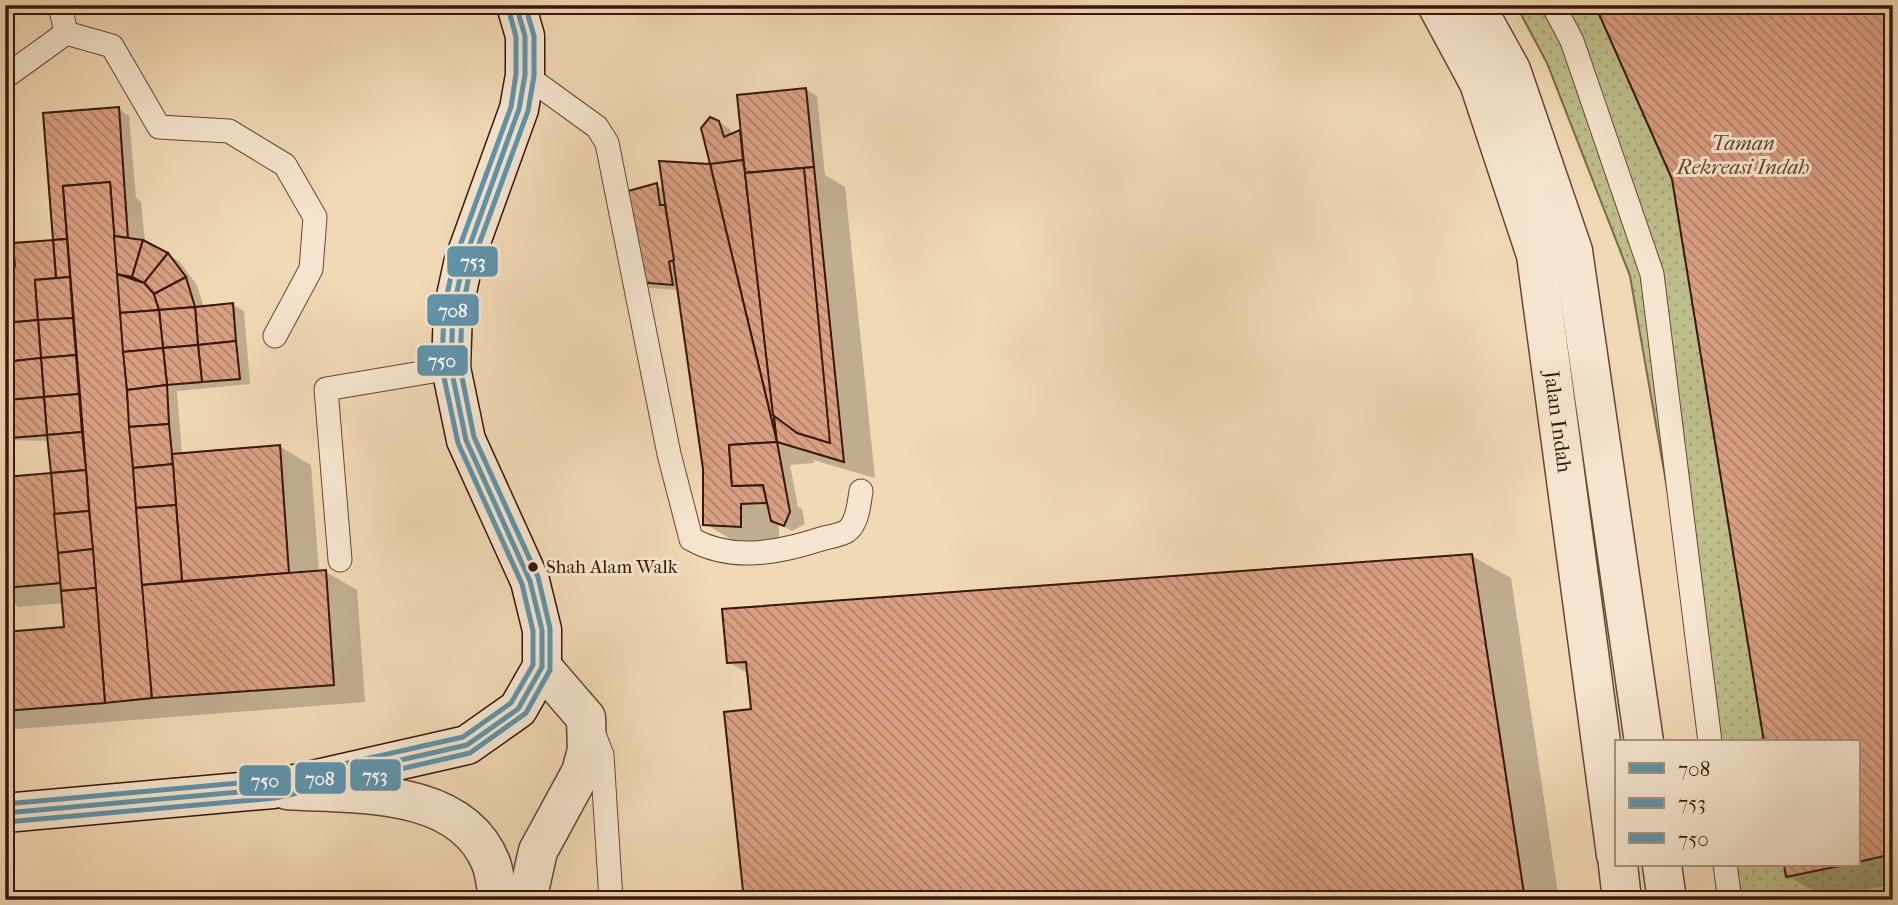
<svg xmlns="http://www.w3.org/2000/svg" width="1898" height="905" viewBox="0 0 1898 905" font-family="'IM FELL French Canon',serif">
<defs>
<pattern id="grass-dots" width="8" height="8" patternUnits="userSpaceOnUse" patternTransform="scale(1.75)"><rect width="8" height="8" fill="#bebe8b"/><path d="M2 2h.1M6 6h.1" fill="none" stroke="#a4a377" stroke-width="1.8" stroke-linecap="round"/></pattern>
<pattern id="building-back-hatch" width="6" height="6" patternUnits="userSpaceOnUse" patternTransform="scale(1.75)"><rect width="6" height="6" fill="#d99f82"/><path d="M-1 5l2 2M0 0l6 6M5-1l2 2" fill="none" stroke="#b18169"/></pattern>
</defs>
<rect width="100%" height="100%" fill="#f1d9b5"/>
<filter id="stains"><feTurbulence type="fractalNoise" baseFrequency=".00286" numOctaves="4"/><feColorMatrix values="0 0 0 0 .2 0 0 0 0 .09 0 0 0 0 .02 0 0 0 .5 -.17"/></filter>
<radialGradient id="worn" r=".72"><stop offset=".6" stop-color="#630" stop-opacity="0"/><stop offset="1" stop-color="#630" stop-opacity=".3"/></radialGradient>
<path fill="url(#grass-dots)" stroke="#7b6a4a" stroke-width="2" d="M1516,5h377v895h-171l-4,-35h140v-123h-156l-21,-174 -51,-292 -83,-213z"/>
<g fill="#0003">
<path d="M1893,5v879l-67,14 -38,-22 -2,-11h72v-123h-92l-92,-563z"/>
<path d="M806,90l11,6 8,79 20,12 30,291 -62,-18 1,3 -24,2 8,42 4,2 3,15 -13,7 -13,-7v24l-36,-2 -38,-22v-55l-26,-179 -29,-2 -12,-7 18,-96 9,5 48,-22 6,-46 11,7 2,7z"/>
<path d="M118,109l11,7 7,82 5,4 4,41 34,18 18,24 7,23 29,-3 11,6 6,73 -73,7 5,64 97,-9 32,19 8,107h7l31,18 8,112 -360,28v-96l61,-5 -2,-26 -45,4 -14,-8v-121l48,-3 -3,-34 -45,-1v-171l12,-1 38,-26 -10,-127z"/>
<path d="M1472,556l39,22 48,322h-813l7,-189 -4,-37 -21,-12z"/>
</g>
<g fill="url(#building-back-hatch)" stroke="#381609" stroke-width="2">
<path d="M1595,5h298v849l-35,8v-120h-94l-92,-563z"/>
<path d="M806,88l8,79 -69,6 -8,-78z"/>
<path d="M119,107l9,131 -14,-2 -4,-54 -47,4 4,53 -14,1 -10,-127z"/>
<path d="M710,117l9,4 5,16 16,-7 3,30 -33,4 -9,-36z"/>
<path d="M743,160l2,13 32,269 -67,-278z"/>
<path d="M659,161l51,3 67,278 -48,3 3,41 31,-1 4,18 -26,1v23l-38,-2v-56z"/>
<path d="M814,167l30,295 -67,-20 -32,-269z"/>
<path d="M804,168l26,275 -33,-10 -24,-18 -28,-242z"/>
<path d="M110,182l42,516 -47,5 -42,-517z"/>
<path d="M657,183l3,22h5l9,55 -5,2 4,23 -36,-3 -16,-89z"/>
<path d="M114,236l29,4 -11,37 -15,-3z"/>
<path d="M67,239l3,38 -14,1 -3,-38z"/>
<path d="M53,240l3,38 -21,2 3,40 -33,3v-56l10,-1 -2,-23z"/>
<path d="M143,240l25,13 -24,30 -12,-6z"/>
<path d="M168,253l18,24 -32,17 -10,-11z"/>
<path d="M117,274l27,9 10,11 5,16 -39,3z"/>
<path d="M70,277l3,41 -35,2 -3,-40z"/>
<path d="M186,277l9,30 -36,3 -5,-16z"/>
<path d="M233,303l3,38 -38,4 -3,-38z"/>
<path d="M195,307l3,38 -35,3 -4,-38z"/>
<path d="M159,310l4,38 -40,4 -3,-39z"/>
<path d="M73,318l3,37 -35,3 -3,-38z"/>
<path d="M38,320l3,38 -36,4v-39z"/>
<path d="M236,341l4,38 -38,3 -4,-37z"/>
<path d="M198,345l4,37 -35,3 -4,-37z"/>
<path d="M163,348l4,37 -40,5 -4,-38z"/>
<path d="M76,355l3,39 -35,3 -3,-39z"/>
<path d="M41,358l3,39 -36,3 -3,-38z"/>
<path d="M167,385l2,39 -40,3 -2,-37z"/>
<path d="M79,394l3,38 -35,3 -3,-38z"/>
<path d="M44,397l3,38 -36,3 -3,-38z"/>
<path d="M5,400h3l3,38 -6,-1z"/>
<path d="M169,424l4,40 -40,4 -4,-41z"/>
<path d="M82,432l4,38 -35,3 -4,-38z"/>
<path d="M777,442l13,70 -6,14 -13,-5 -8,-36 -31,1 -3,-41z"/>
<path d="M280,445l9,128 -107,8 -10,-127z"/>
<path d="M173,464l3,41 -40,3 -3,-40z"/>
<path d="M86,470l3,41 -35,3 -3,-41z"/>
<path d="M51,473l10,110 -56,5v-111z"/>
<path d="M176,505l6,76 -40,4 -6,-77z"/>
<path d="M89,511l4,38 -35,4 -4,-39z"/>
<path d="M93,549l3,39 -35,3 -3,-38z"/>
<path d="M1472,554l53,346h-781l-20,-188 27,-3 -5,-47 -19,1 -5,-54z"/>
<path d="M326,570l8,115 -182,13 -10,-113z"/>
<path d="M96,588l9,115 -100,8v-79l59,-5 -3,-36z"/>
<path d="M1784,865h60l-58,12z"/>
</g>
<g fill="none" stroke-linecap="round" stroke-linejoin="round">
<g stroke="#664734" stroke-width="25">
<g id="service">
<path d="M60,5l6,28"/>
<path d="M1553,5l19,36 80,233 58,468"/>
<path d="M66,33l46,13 47,81 70,4 56,34 30,52 -4,52 -36,67"/>
<path d="M525,75l72,52 10,16 62,311 22,85c41,23 87,14 130,0 7,-2 20,-4 26,-8 11,-8 12,-28 14,-40"/>
<path d="M5,77l61,-44"/>
<path d="M340,560l-14,-171 125,-21"/>
<path d="M595,737l7,18 9,145"/>
<path d="M1725,865l5,35"/>
</g>
</g>
<g stroke="#664734" stroke-width="41">
<g id="minor">
<path id="s1" d="M1437,5l42,78 57,172 80,600"/>
<path d="M1475,5l36,65 62,181 71,491"/>
<path d="M1618,865l4,35"/>
<path d="M1662,865l5,35"/>
</g>
</g>
<g stroke="#664734" stroke-width="41">
<g id="tertiary">
<path d="M287,790c67,5 173,-4 204,73 4,11 5,25 8,37"/>
<path d="M527,900l11,-49 43,-79 6,-22 -1,-32 -44,-51"/>
</g>
</g>
<g stroke="#381609" stroke-width="41">
<path id="secondary" d="M5,813l268,-24 194,-44 51,-36 24,-42v-37l-12,-49 -64,-141 -15,-72 2,-58 10,-46 56,-155 6,-34v-39l-9,-31"/>
</g>
<use href="#service" stroke="#f6e6cf" stroke-width="23"/>
<use href="#minor" stroke="#f6e6cf" stroke-width="38"/>
<use href="#tertiary" stroke="#f6e6cf" stroke-width="38"/>
<use href="#secondary" stroke="#f6e6cf" stroke-width="38"/>
<g stroke="#f6e6cf" stroke-width="10">
<path id="bus-1" d="M5,813l268,-24 194,-44 51,-36 24,-42v-37l-12,-49 -64,-141 -15,-72 2,-58 10,-46 56,-155 6,-34v-39l-9,-31"/>
</g>
<g stroke="#f6e6cf" stroke-width="10">
<path id="bus-2" d="M6,822l269,-24 195,-45 56,-40 24,-43v-42l-12,-51 -64,-140 -14,-70 2,-56 9,-45 57,-155 6,-35v-40l-9,-31"/>
</g>
<g stroke="#f6e6cf" stroke-width="10">
<path id="bus-3" d="M5,804l267,-24 191,-43 48,-34 22,-38v-34l-11,-47 -64,-141 -16,-75 2,-59 10,-47 57,-155 5,-33v-37l-8,-30"/>
</g>
<use href="#bus-1" stroke="#6094ac" stroke-width="5"/>
<use href="#bus-2" stroke="#6094ac" stroke-width="5"/>
<use href="#bus-3" stroke="#6094ac" stroke-width="5"/>
</g>
<circle fill="#381609" stroke="#f6e6cf" stroke-width="2.5" cx="533" cy="567" r="6"/>
<g text-anchor="middle" dominant-baseline="central" stroke-width="6" stroke-linejoin="round" paint-order="stroke">
<g font-size="19" fill="#381609" stroke="#f6e6cf" text-anchor="start">
<text x="546" y="567">Shah Alam Walk</text>
</g>
<g font-size="21" font-style="italic" fill="#604830" stroke="#f6e6cf">
<text x="1743" y="143">Taman<tspan x="1743" dy="24">Rekreasi Indah</tspan></text>
</g>
<g font-size="21" fill="#381609" stroke="#f6e6cf">
<text stroke="none"><textPath href="#s1" startOffset="438">Jalan Indah</textPath></text>
</g>
</g>
<g stroke="#f6e6cf" stroke-width="2.5">
<rect x="446" y="245" width="53" height="33" rx="7" fill="#6094ac"/>
<rect x="426" y="293" width="54" height="34" rx="7" fill="#6094ac"/>
<rect x="416" y="344" width="53" height="33" rx="7" fill="#6094ac"/>
<rect x="349" y="758" width="53" height="34" rx="7" fill="#6094ac"/>
<rect x="294" y="761" width="53" height="34" rx="7" fill="#6094ac"/>
<rect x="238" y="764" width="54" height="33" rx="7" fill="#6094ac"/>
</g>
<g font-size="19" text-anchor="middle" font-weight="bold" fill="#fff">
<text x="473" y="268">753</text>
<text x="453" y="317">708</text>
<text x="442" y="367">750</text>
<text x="375" y="782">753</text>
<text x="320" y="785">708</text>
<text x="265" y="787">750</text>
</g>
<rect width="1898" height="905" fill="none" stroke="#f1d9b5" stroke-width="28"/>
<rect x="7" y="7" width="1884" height="891" fill="none" stroke="#381609" stroke-width="3.5"/>
<rect x="14" y="14" width="1870" height="877" fill="none" stroke="#381609" stroke-width="2"/>
<rect x="1615" y="740" width="245" height="126" fill="#f6e6cf" stroke="#aa9380" stroke-width="2"/>
<rect x="1629" y="763" width="35" height="10" fill="#6094ac" stroke="#aa9380" stroke-width="2"/>
<text x="1678" y="776" font-size="21" fill="#381609">708</text>
<rect x="1629" y="798" width="35" height="10" fill="#6094ac" stroke="#aa9380" stroke-width="2"/>
<text x="1678" y="810" font-size="21" fill="#381609">753</text>
<rect x="1629" y="833" width="35" height="10" fill="#6094ac" stroke="#aa9380" stroke-width="2"/>
<text x="1678" y="846" font-size="21" fill="#381609">750</text>
<rect width="100%" height="100%" filter="url(#stains)"/>
<rect width="100%" height="100%" fill="url(#worn)"/>
</svg>
